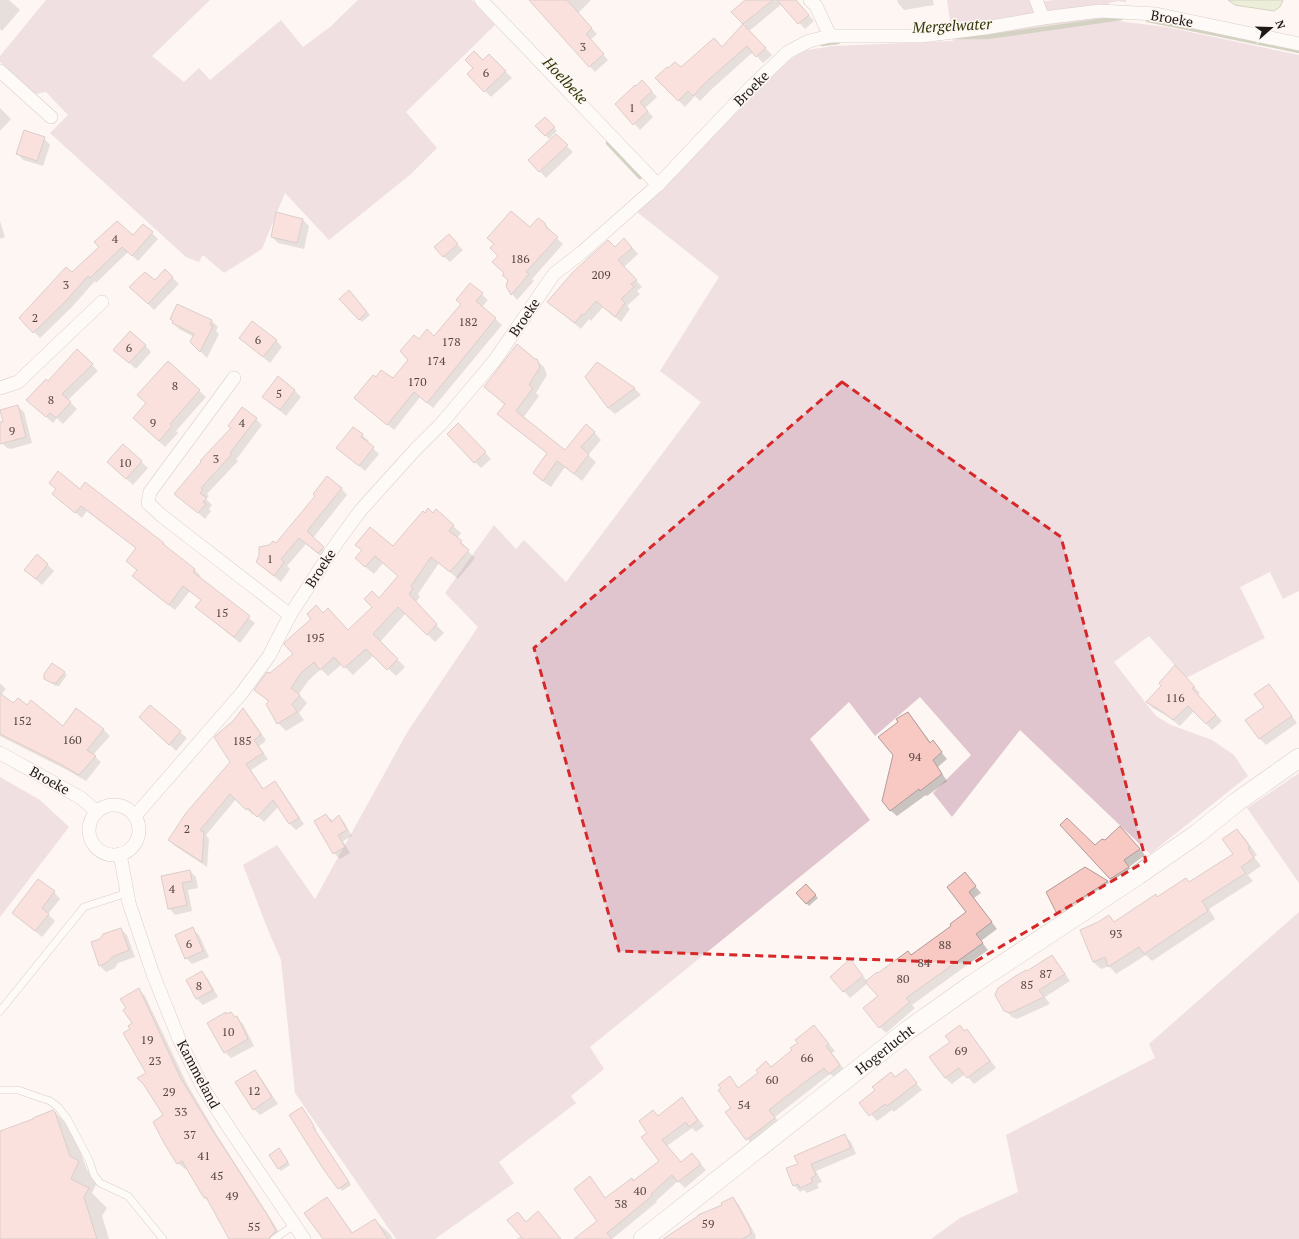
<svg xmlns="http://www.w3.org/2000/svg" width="1299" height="1239" viewBox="0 0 1299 1239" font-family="'PT Serif',serif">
<rect width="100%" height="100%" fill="#fdf6f2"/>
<g fill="#e0c5cf">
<path d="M46,0h164l-58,56 32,26 15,-14 11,12 71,-60 22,27 27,-20 28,-27h114l23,25 -89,87 31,36 -26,26 -82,66 -44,-47 -23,56 -38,24 -21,-18 -4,7 -13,-5 -136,-124 18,-18 -22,-23 -14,3 -13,-16 -19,-17v-6z"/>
<path d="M947,0h85l1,2 23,-2h70v2l-8,-1 -9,2 1,17 56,7 133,28v536l-16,8 -13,-27 -30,15 25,51 -79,40 -37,-42 -35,26 42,54 15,9 41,15 22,15 14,21 -98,78 -130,-124 -68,87 -19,-24 38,-38 -51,-58 -45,39 -26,-34 -39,37 60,81 -280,227 14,22 -33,27 5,7 -77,59 15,21 -79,56h-39l-101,-146 -14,-133 -13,-30 -25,-65 34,-20 38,54 93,-168 70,-104 -33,-34 49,-68 22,24 8,-9 42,42 135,-180 -41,-31 59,-94 -82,-65 150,-151 20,-11 26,-4 120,-5z"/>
<path d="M1299,773v110l-52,-75z"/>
<path d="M0,777l40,23 29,27 -69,90z"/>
<path d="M1299,912v327h-368l29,-21 58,-26 -12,-57 149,-77 -6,-14z"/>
</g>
<path fill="#dae4bb" stroke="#a2a789" d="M1228,0h55l-3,7 -6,4 -39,-6z"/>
<g fill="#0003">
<path d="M0,0h9l11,10 -18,21 -2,-2z"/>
<path d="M530,0h61l-13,13 19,21 -7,6 18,20 -13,12z"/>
<path d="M746,0h50l18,21 -9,8 -23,-25 -33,27 23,24 -9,8 -10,-11 -40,36 -13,13 -5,-5 -10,11 -29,-29 25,-9 41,-21 23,-24 -13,-12z"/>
<path d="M897,0h36l1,5 -30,5 -6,-7z"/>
<path d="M489,55l23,23 -21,19 -23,-23z"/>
<path d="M648,87l9,10 -12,11 8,9 -13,13 -23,-26z"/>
<path d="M0,108l11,11 -11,12z"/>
<path d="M545,118l12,13 -8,8 -12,-13z"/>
<path d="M556,136l17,16 -27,26 -17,-18z"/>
<path d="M44,138l6,7 -7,21 -20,-6 -6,-7z"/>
<path d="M302,219l7,7 -5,23 -26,-6 -6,-6z"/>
<path d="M0,221l5,16 -5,2z"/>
<path d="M545,224l6,7v2l12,11 -31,35 2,2 -17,19 -5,-6 18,-65z"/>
<path d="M152,233l6,6 -20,22 -10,-9 -32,31 -1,-2 -23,26 -32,31 -20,-20 113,-82z"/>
<path d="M455,242l8,8 -13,12 -7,-6z"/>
<path d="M630,245l8,9 -14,13 18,20 -5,4 3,3 -13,12 3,3 -9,13 -18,-15 -12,14 -2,-2 -8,10 -33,-27z"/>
<path d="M165,270l14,14 -25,26 -23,-23 24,-5z"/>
<path d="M470,284l18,16 -6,7 20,18 -69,83 -13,-11 -26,33 -32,-26 14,-25h17l16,-19 10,-19 15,-4 28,-33z"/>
<path d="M352,294l18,21 -8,7 -22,-23z"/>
<path d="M178,305l34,16 6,6 -2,4 3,3 -12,24 -16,-16 3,-5 -15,-8 -6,-6v-1l-2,-3z"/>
<path d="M240,338l36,2 6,7 -12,16z"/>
<path d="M145,345l6,7 -15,17 -15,-13z"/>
<path d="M77,350l21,21 -30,29 9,9 -14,15 -6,-6 -4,5 -19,-17 14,-23z"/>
<path d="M534,360h2l8,7 3,8 -11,18 3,3 -16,22 42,34 29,-20 7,8 -13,15 8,7 -14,19 -17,-14 -14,20 -10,-7 -7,-7 14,-19 -42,-33 -1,-16 -20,-18z"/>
<path d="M168,362l38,35 -30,34 2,2 -13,14 -25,-23 7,-20 -9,-9z"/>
<path d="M597,363l38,26 6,6 -26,19 -7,-6z"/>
<path d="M294,390l7,7 -15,19 -22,-19z"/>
<path d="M17,406l7,6 8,31 -21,6 -4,-1 -7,-7v-18l4,-1z"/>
<path d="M256,419l6,6 -26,35 2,1 -31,33 2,2 -3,3 6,6 -3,4 2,2 -6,8 -29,-25z"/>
<path d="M465,431l26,28 -10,9 -6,-6z"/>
<path d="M362,435l7,6 -2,2 12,11 -14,17 -27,-23z"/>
<path d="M123,445l25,23 -15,17 -19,-17z"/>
<path d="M50,483l30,7 83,53 6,7 26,20 6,6 -2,2 56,45 -15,20 -44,-36 5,-7 -11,-9 -15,19 -35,-27 -7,-7 5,-5 -11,-10 10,-12 -50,-38 -5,7 -29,-24 4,-4z"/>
<path d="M341,488l6,7 -34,43 16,16 -5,5 -18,-15 -19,22 3,3 -9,13 -24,-20 13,-16 6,-1z"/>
<path d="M425,514h8l20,12 8,7 -4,5 12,12 -1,1 7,7 -17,21 -19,-16 -21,31 2,3 -5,6 29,30 -9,9 -29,-29 -26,29 25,25 -9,9 -22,-21 -21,20 -11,-11 -14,12 -7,-7 -13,12 -9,13 8,9 -8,10 5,7 -18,11 -8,-8 -9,-21 -14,-12 15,-16 24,-20 29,-40 25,17 25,-24 26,-30 -16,-14 -9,11 -10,-8 -2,-15 -5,-6 36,3z"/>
<path d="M47,564l7,7 -12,14 -17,-15z"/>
<path d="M1175,667l25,26 -3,2 25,26 -10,9 -18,-19 -14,15 -10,-8 -17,-10 -6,-6 16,-16z"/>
<path d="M64,672l3,3 -8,11h-3l-11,-7z"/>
<path d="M0,683l6,6 -5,6 13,9 13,2 36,21 14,-17 27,20 6,6 -17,19 8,7 -15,19 -17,-10 -69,-35z"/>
<path d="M1268,685l7,7 22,31 -31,22 -6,-6 -13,-18 18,-13z"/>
<path d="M150,706l37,32 -11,13 -30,-28z"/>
<path d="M243,710l6,6 17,24 -2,1 1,1 -6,4 9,13 -17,11 13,20 11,-7 5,5 24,36 -8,6 -6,-6 -11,-18 -15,16 -10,-9 -1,2 -17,-16 -30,36 3,4 -2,28 -32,-21 -6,-6 62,-78 3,-40z"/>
<path d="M908,714l6,6 17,23 2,-1 14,17 -9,8 9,14 -20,15 -1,-1 -29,21 -7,-6 4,-56 6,-32z"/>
<path d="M326,815l6,5v2l7,-5 5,5 8,14 -9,5 7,12 -10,6 -6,-6z"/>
<path d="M1237,830l8,8 12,17 -3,2 7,9 -13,9 5,6 -44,28 6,10 -63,42 -6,-6 -30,19 -7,-8 -8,3 -8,-7 16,-45 6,6 41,-27 2,2 28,-19 4,4 44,-28z"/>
<path d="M1126,834l19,21 -16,12 5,6 -18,12 -6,-6 -15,-33z"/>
<path d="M190,871l6,6 2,11 -10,2 4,21 -17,4 -6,-7 -7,-32z"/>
<path d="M965,874l16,19 -7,5 23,31 -16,12 7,9 -76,55 3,3 -29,25 -6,-6 -1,-31 -11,-13 -18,15 -19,-21 25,-10 11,14 44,-25 42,-30 14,-14z"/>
<path d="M1107,881l6,6 -49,32 -6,-6z"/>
<path d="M806,885l12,13 -9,8 -12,-13z"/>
<path d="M54,892l6,7 -12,15 7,7 -13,16 -29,-24z"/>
<path d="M121,929l6,6 8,22 -17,6 -3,5 -9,4 -6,-6 1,-26z"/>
<path d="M192,929l7,6 10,22 -17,7 -6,-6z"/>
<path d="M1052,956l6,7 12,18 -25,16 5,7 -33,15 -5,-2 -7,-7 22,-38z"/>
<path d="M202,973l6,6 10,18 -15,8 -6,-6 -10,-19z"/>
<path d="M139,990l6,6 42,88 30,51 57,89 8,14 -2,1h-50l-20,-36 -5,-5 -18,-30 -2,1 -7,-6 -13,-48 -18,-42 -16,-43 2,-6z"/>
<path d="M226,1013l1,2 4,-2 12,11 11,22 -23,12 -6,-6z"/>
<path d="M814,1026l21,25 -3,2 14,19 -10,7 -6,-5 -55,43 6,7 -28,22 -26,-33 6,-5 -3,-30 9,10 32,-20 23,-17z"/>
<path d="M960,1026l5,5 2,-1 6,7 23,31 -22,16 -9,-10 -13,10 -7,-6 6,-36z"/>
<path d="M905,1070l17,20 -28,22 -2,-2 -15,11 -16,-18z"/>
<path d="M255,1071l6,7 17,26 -18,11 -6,-6z"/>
<path d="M682,1099l22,27 -8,6 -4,-4 -25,18 14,17 11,-8 14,15 -21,18 -7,-7 -22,20 1,1 -45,37h-36l22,-18 -8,-43 16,21 28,-17 27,-21 -13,-28 10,-16z"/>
<path d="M54,1111l19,20 14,39 11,10 -6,13 15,15 -5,8 7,23h-109v-107z"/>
<path d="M304,1111l12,18 -1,1 36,55 -9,6 -51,-76z"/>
<path d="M845,1136l6,6 5,12 -40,17 6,11 -5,2 2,4 -12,5 -3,-3 -4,2 -6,-7 6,-21z"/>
<path d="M279,1149l11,16 -9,6 -3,-3z"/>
<path d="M733,1198l6,7 17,31 -1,1 1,2h-91z"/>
<path d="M327,1199l6,6 24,34h-33z"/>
<path d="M375,1220l15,14 3,5h-20z"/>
<path d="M526,1223l35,16h-45l6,-3z"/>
</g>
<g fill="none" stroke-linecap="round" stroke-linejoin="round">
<g stroke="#a2a789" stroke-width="4.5">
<path d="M1148,20l151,31"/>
<path d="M957,37h30l134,-19"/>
<path d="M822,44l16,-2"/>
<path d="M608,143l32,34"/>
</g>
</g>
<g fill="#f8c8c3" stroke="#b09d9b">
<path d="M529,0h38l25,28 -6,6 18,20 -15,13z"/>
<path d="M745,0h28l-30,24 -12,-12z"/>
<path d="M777,0h19l13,15 -11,9z"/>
<path d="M743,24l23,24 -10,9 -9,-11 -41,36 -13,14 -5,-5 -10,10 -23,-23 12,-11 1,1 7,-6 6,5 33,-29 8,9z"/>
<path d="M474,51l9,9 6,-6 17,17 -22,21 -17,-18 6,-6 -8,-8z"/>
<path d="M642,80l10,11 -12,11 8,9 -15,14 -18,-21 20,-19 1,1z"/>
<path d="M545,117l10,10 -10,9 -10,-10z"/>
<path d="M24,130l21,7 -8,24 -21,-7z"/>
<path d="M556,134l12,11 -29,27 -11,-12z"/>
<path d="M511,211l19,16 8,-9 7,5 1,4 12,10 -32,35 3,2 -18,21 -5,-9 2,-6 -6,-5 2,-2 -12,-11 6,-6 -8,-8 4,-4 -7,-6z"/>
<path d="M276,212l27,7 -6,24 -26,-6z"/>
<path d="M117,221l16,14 10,-11 10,8 -21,24 -10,-9 -32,31 -2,-2 -22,25 -33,32 -14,-15 47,-51 6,5 27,-25 -5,-5z"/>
<path d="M449,234l9,10 -15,13 -9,-10z"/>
<path d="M624,238l8,10 -14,12 19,20 -6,4 3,3 -13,12 4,4 -10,14 -19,-16 -12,14 -2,-1 -7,9 -28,-21 26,-30 34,-31 1,-1 7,7z"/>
<path d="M165,269l8,8 -25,27 -19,-17 16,-15 10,8z"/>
<path d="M470,283l13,10 -7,8 20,17 -69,85 -13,-11 -27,33 -33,-27 19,-23 3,2 5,-7 12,8 15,-18 -8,-9 14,-16 5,4 8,-10 7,7 27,-32 -5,-4z"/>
<path d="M349,290l18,22 -8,8 -20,-21z"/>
<path d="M177,304l35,16 -2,5 3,1 -13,26 -10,-10 4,-8 -22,-11 1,-2 -3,-2z"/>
<path d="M252,321l25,19 -14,17 -24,-19z"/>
<path d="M130,331l16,14 -17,18 -16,-13z"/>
<path d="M517,344l18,15h2l3,8 -11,18 4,3 -17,23 49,39 21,-26 9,8 -14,15 8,7 -15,20 -17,-13 -14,20 -10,-8 14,-20 -50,-39 8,-10 -21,-17z"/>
<path d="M77,349l16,15 -31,30 9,8 -15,16 -6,-5 -4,4 -20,-17 20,-21 2,2z"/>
<path d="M168,361l32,29 -30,34 2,2 -13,15 -26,-23 13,-15 -9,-8z"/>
<path d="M597,362l38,26 -27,20 -23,-31z"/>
<path d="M278,376l17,14 -15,20 -18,-13z"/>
<path d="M18,405l8,32 -26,7v-22h3l-3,-12z"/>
<path d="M242,407l15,11 -27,35 2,1 -31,34 2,1 -3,4 7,5 -4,4 3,2 -8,9 -24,-19 27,-32 -1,-1 31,-33 -3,-2z"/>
<path d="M458,423l28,29 -12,11 -27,-29z"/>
<path d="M353,427l10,7 -2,3 13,10 -15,19 -23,-18z"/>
<path d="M123,444l19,17 -16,18 -19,-17z"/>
<path d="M58,471l22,18 5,-7 79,61 -1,1 32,25 -2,3 57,44 -16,21 -39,-30 6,-7 -18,-14 -14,19 -37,-29 5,-6 -11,-9 10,-13 -55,-42 -6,7 -23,-19 4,-5 -7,-6z"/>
<path d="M327,476l15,12 -35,43 17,16 -6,6 -19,-15 -18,21 3,3 -10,14 -18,-14 3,-6v-9l10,-2 4,-4 3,2 39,-47 -2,-2z"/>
<path d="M428,508l5,5 3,-4 18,16 -5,6 13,10 -2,2 9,7 -19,22 -19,-15 -20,29 2,3 -4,5 28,30 -10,11 -29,-28 -25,27 25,25 -11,11 -21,-21 -22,19 -10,-11 -14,13 -6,-8 -13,11 -10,15 9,7 -8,9 5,8 -20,12 -11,-20 3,-3 -15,-11 13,-18 3,1 23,-19 -9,-10 1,-2 26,-23 -4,-5 9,-9 7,8 5,-5 20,22 24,-23 -8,-8 8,-8 7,7 19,-22 -23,-20 -10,11 -10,-9 7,-8 -7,-5 15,-18 23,19 30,-35 2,2z"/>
<path d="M37,554l11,10 -12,15 -12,-9z"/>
<path d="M52,663l13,9 -9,11h-4l-8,-4v-5z"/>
<path d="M1175,665l20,22 -3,1 24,27 -10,9 -18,-18 -15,14 -10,-8 -17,-10 15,-16 -2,-3z"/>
<path d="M1269,684l23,32 -33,23 -14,-19 19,-13 -10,-13z"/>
<path d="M0,693l13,10 5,-5 9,7 4,-5 32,26 13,-18 28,21 -17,21 9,6 -17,19 -17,-10 -62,-31z"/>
<path d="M150,705l31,26 -12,14 -30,-28z"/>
<path d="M243,708l18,26 -2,1 1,1 -6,4 9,13 -17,11 17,25 12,-8 24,37 -10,6 -16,-24 -16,17 -9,-9 -2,2 -16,-16 -30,36 4,2 -2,30 -34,-22 18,-27 44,-51 -16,-25 19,-16z"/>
<path d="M908,712l22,31 3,-3 9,12 -9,8 9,14 -22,17 -1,-2 -29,22 -8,-10 11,-46 -15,-18 20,-15 -2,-3z"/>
<path d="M326,814l5,8 8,-7 8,15 -9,5 7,12 -12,7 -19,-33z"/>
<path d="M1067,818l28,27 7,-6 3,1 15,-14 20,23 -16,11 5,7 -19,12 -50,-54z"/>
<path d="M1237,829l13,18 -2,1 6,10 -13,9 5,6 -44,28 6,10 -64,43 -5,-7 -31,20 -3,-10 -12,5 -13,-32 18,-8 11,-7 5,7 42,-28 1,3 29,-19 3,4 44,-28 -11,-15z"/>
<path d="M1085,867l23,14 -51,33 -11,-22z"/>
<path d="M190,870l2,11 -10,2 5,22 -19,4 -7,-33z"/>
<path d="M965,872l11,14 -7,6 23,30 -16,12 7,9 -77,55 4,4 -31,26 -16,-20 15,-12 -13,-14 12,-10 1,1 30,-22 3,4 40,-29 -1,-2 16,-12 -19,-25z"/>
<path d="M38,879l17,12 -13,17 7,6 -14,17 -23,-18z"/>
<path d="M806,884l10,11 -10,9 -10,-11z"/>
<path d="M193,927l10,24 -18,8 -10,-24z"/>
<path d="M121,928l8,22 -17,7 -4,5 -9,4 -8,-24 9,-3 3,-5z"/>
<path d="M1052,955l13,19 -26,16 5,7 -34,16 -6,-2 -9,-16 3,-7 16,-11 12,-7 1,1z"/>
<path d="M850,959l13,17 -20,16 -13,-15z"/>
<path d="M202,971l11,19 -17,9 -10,-19z"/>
<path d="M139,988l41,89 31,51 57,88 8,15 -8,8h-39l-23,-42 -2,1 -22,-37 -5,3 -13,-21 -11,-21 10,-7 -19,-30 -7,-7 9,-5 -23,-40 7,-4 -2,-3 4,-3 -9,-13 3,-2 -6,-9z"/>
<path d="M226,1012v2l5,-2 4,5 2,-1 11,23 -24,14 -17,-30z"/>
<path d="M814,1025l15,19 -3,2 14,19 -11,9 -5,-6 -22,16 -33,26 6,8 -29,22 -21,-28 6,-4 -13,-18 3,-2 -3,-3 12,-9 8,12 20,-15 -2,-3 10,-9 5,6 21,-17 -2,-2 8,-5 -3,-3z"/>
<path d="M960,1025l4,6 3,-2 23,32 -23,17 -8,-10 -14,10 -16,-21 21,-15 -5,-6z"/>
<path d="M906,1069l11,14 -30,23 -2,-2 -16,12 -10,-13 16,-13 -3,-3 19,-15 4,5z"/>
<path d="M255,1070l17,27 -19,13 -18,-28z"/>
<path d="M682,1097l16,23 -9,7 -3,-5 -24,18 19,22 11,-9 9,11 -23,18 -6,-7 -21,19 1,2 -45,37 5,6h-38l23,-18 -23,-32 16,-13 15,22 27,-20 1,3 26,-20 -18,-24 6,-4 -8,-12 14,-11 5,6z"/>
<path d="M302,1107l12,19 -1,1 36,55 -11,7 -14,-19 -35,-55z"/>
<path d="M53,1110l2,2 15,44 9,5 -8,18 18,9 -5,9 13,42h-97v-108l33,-12v-1z"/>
<path d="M845,1134l6,14 -40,16 5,11 -5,3 2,4 -13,6 -2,-4 -5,2 -7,-18 12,-4 -4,-8z"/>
<path d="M279,1148l9,14 -10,7 -9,-14z"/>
<path d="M327,1197l25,36 23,-14 13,20h-65l-19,-26z"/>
<path d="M733,1197l18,33h-1l1,4 -9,5h-79l35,-23v-1l24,-10 -1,-2z"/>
<path d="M538,1211l23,28h-38l-16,-19 11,-8 8,10z"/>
</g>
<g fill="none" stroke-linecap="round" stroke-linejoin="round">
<g stroke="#ae9f94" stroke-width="8">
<g id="lane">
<path d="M0,1011l84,-104 43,-14"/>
<path d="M0,1090h18l32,11 8,6 10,13 21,40 5,15 6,8 28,13 35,43"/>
<path d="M274,1239l20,-14"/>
</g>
</g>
<g stroke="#ae9f94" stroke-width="14">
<g id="street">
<path d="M481,0l177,185"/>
<path d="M810,0l6,6 14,30"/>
<path d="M1036,0l7,18"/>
<path d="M0,71l51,46"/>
<path d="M234,378l-84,114 -2,11 14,13 128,99"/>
<path d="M0,388l18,-6 84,-80"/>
<path d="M0,753l81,45 16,14"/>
<circle cx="114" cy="830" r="25"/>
<path d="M135,816l106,-122 28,-38 21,-41 46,-71 24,-33 54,-60 27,-27 54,-64 59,-86 27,-21 77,-68 93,-98 37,-35 21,-11 21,-5h91l64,-8 58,-10 57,-7 56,3 143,30"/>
<path d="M120,854l9,49 24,71 26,65 24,49 28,43 73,108"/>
</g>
</g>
<g stroke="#ae9f94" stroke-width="20">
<g id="secondary">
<path id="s1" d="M643,1239l265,-209 65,-46 165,-109 59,-41 41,-33 61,-43"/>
</g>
</g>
<use href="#lane" stroke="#fff" stroke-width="7"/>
<use href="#street" stroke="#fff" stroke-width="13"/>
<use href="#secondary" stroke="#fff" stroke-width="19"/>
</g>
<path d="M0 0H1299V1239H0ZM842,382l219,155 85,324 -173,102 -354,-12 -85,-303z" fill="#fdf6f2" fill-opacity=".55" fill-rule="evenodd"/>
<path fill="none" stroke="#d62828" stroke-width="3" stroke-dasharray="8 5" stroke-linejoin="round" d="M842,382l219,155 85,324 -173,102 -354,-12 -85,-303z"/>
<g text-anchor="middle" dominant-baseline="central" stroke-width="3.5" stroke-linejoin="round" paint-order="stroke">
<g font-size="12" fill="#544540">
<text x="583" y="46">3</text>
<text x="486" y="72">6</text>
<text x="632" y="107">1</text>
<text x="115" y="238">4</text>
<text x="520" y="258">186</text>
<text x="601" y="274">209</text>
<text x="66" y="284">3</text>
<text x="35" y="317">2</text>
<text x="468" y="321">182</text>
<text x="258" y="339">6</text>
<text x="451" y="341">178</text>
<text x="129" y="347">6</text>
<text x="436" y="360">174</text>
<text x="417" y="381">170</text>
<text x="175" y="385">8</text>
<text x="279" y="393">5</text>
<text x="51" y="399">8</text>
<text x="153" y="422">9</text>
<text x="242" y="422">4</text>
<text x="12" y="430">9</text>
<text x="216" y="458">3</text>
<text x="125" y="462">10</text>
<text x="270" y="558">1</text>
<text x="222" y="612">15</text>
<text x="315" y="637">195</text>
<text x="1175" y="697">116</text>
<text x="22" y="720">152</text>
<text x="72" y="739">160</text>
<text x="242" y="740">185</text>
<text x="915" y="756">94</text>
<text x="187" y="828">2</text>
<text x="172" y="888">4</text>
<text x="1116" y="933">93</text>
<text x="189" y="943">6</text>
<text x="945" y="944">88</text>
<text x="924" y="962">84</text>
<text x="1046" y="973">87</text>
<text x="903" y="978">80</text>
<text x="1027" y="984">85</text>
<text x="199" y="985">8</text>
<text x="228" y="1031">10</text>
<text x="147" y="1039">19</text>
<text x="961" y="1050">69</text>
<text x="807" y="1057">66</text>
<text x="155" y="1060">23</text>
<text x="772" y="1079">60</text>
<text x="254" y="1090">12</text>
<text x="169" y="1091">29</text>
<text x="744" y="1104">54</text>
<text x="181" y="1111">33</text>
<text x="190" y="1134">37</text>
<text x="204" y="1155">41</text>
<text x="217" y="1175">45</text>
<text x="640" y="1190">40</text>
<text x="232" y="1195">49</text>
<text x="621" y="1203">38</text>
<text x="708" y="1223">59</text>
<text x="254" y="1226">55</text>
</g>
<g font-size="14" fill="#1e1915" stroke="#fdf6f2">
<text transform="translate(1172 18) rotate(10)">Broeke</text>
<text transform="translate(751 88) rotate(-45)">Broeke</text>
<text transform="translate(524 317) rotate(-56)">Broeke</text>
<text transform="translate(320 568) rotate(-57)">Broeke</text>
<text transform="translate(50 780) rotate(29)">Broeke</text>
<text stroke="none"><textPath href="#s1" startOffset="307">Hogerlucht</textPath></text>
<text transform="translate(199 1074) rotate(62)">Kammeland</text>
</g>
<g font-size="15" font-style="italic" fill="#2f3707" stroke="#fdf6f2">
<text transform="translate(952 25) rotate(-3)">Mergelwater</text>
<text transform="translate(566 80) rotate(47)">Hoelbeke</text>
</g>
</g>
<g transform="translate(1271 28) rotate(70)" stroke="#fdf6f2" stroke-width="3" paint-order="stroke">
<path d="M0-3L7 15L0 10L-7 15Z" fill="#1e1915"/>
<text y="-6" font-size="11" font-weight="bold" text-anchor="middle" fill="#1e1915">N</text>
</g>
</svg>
